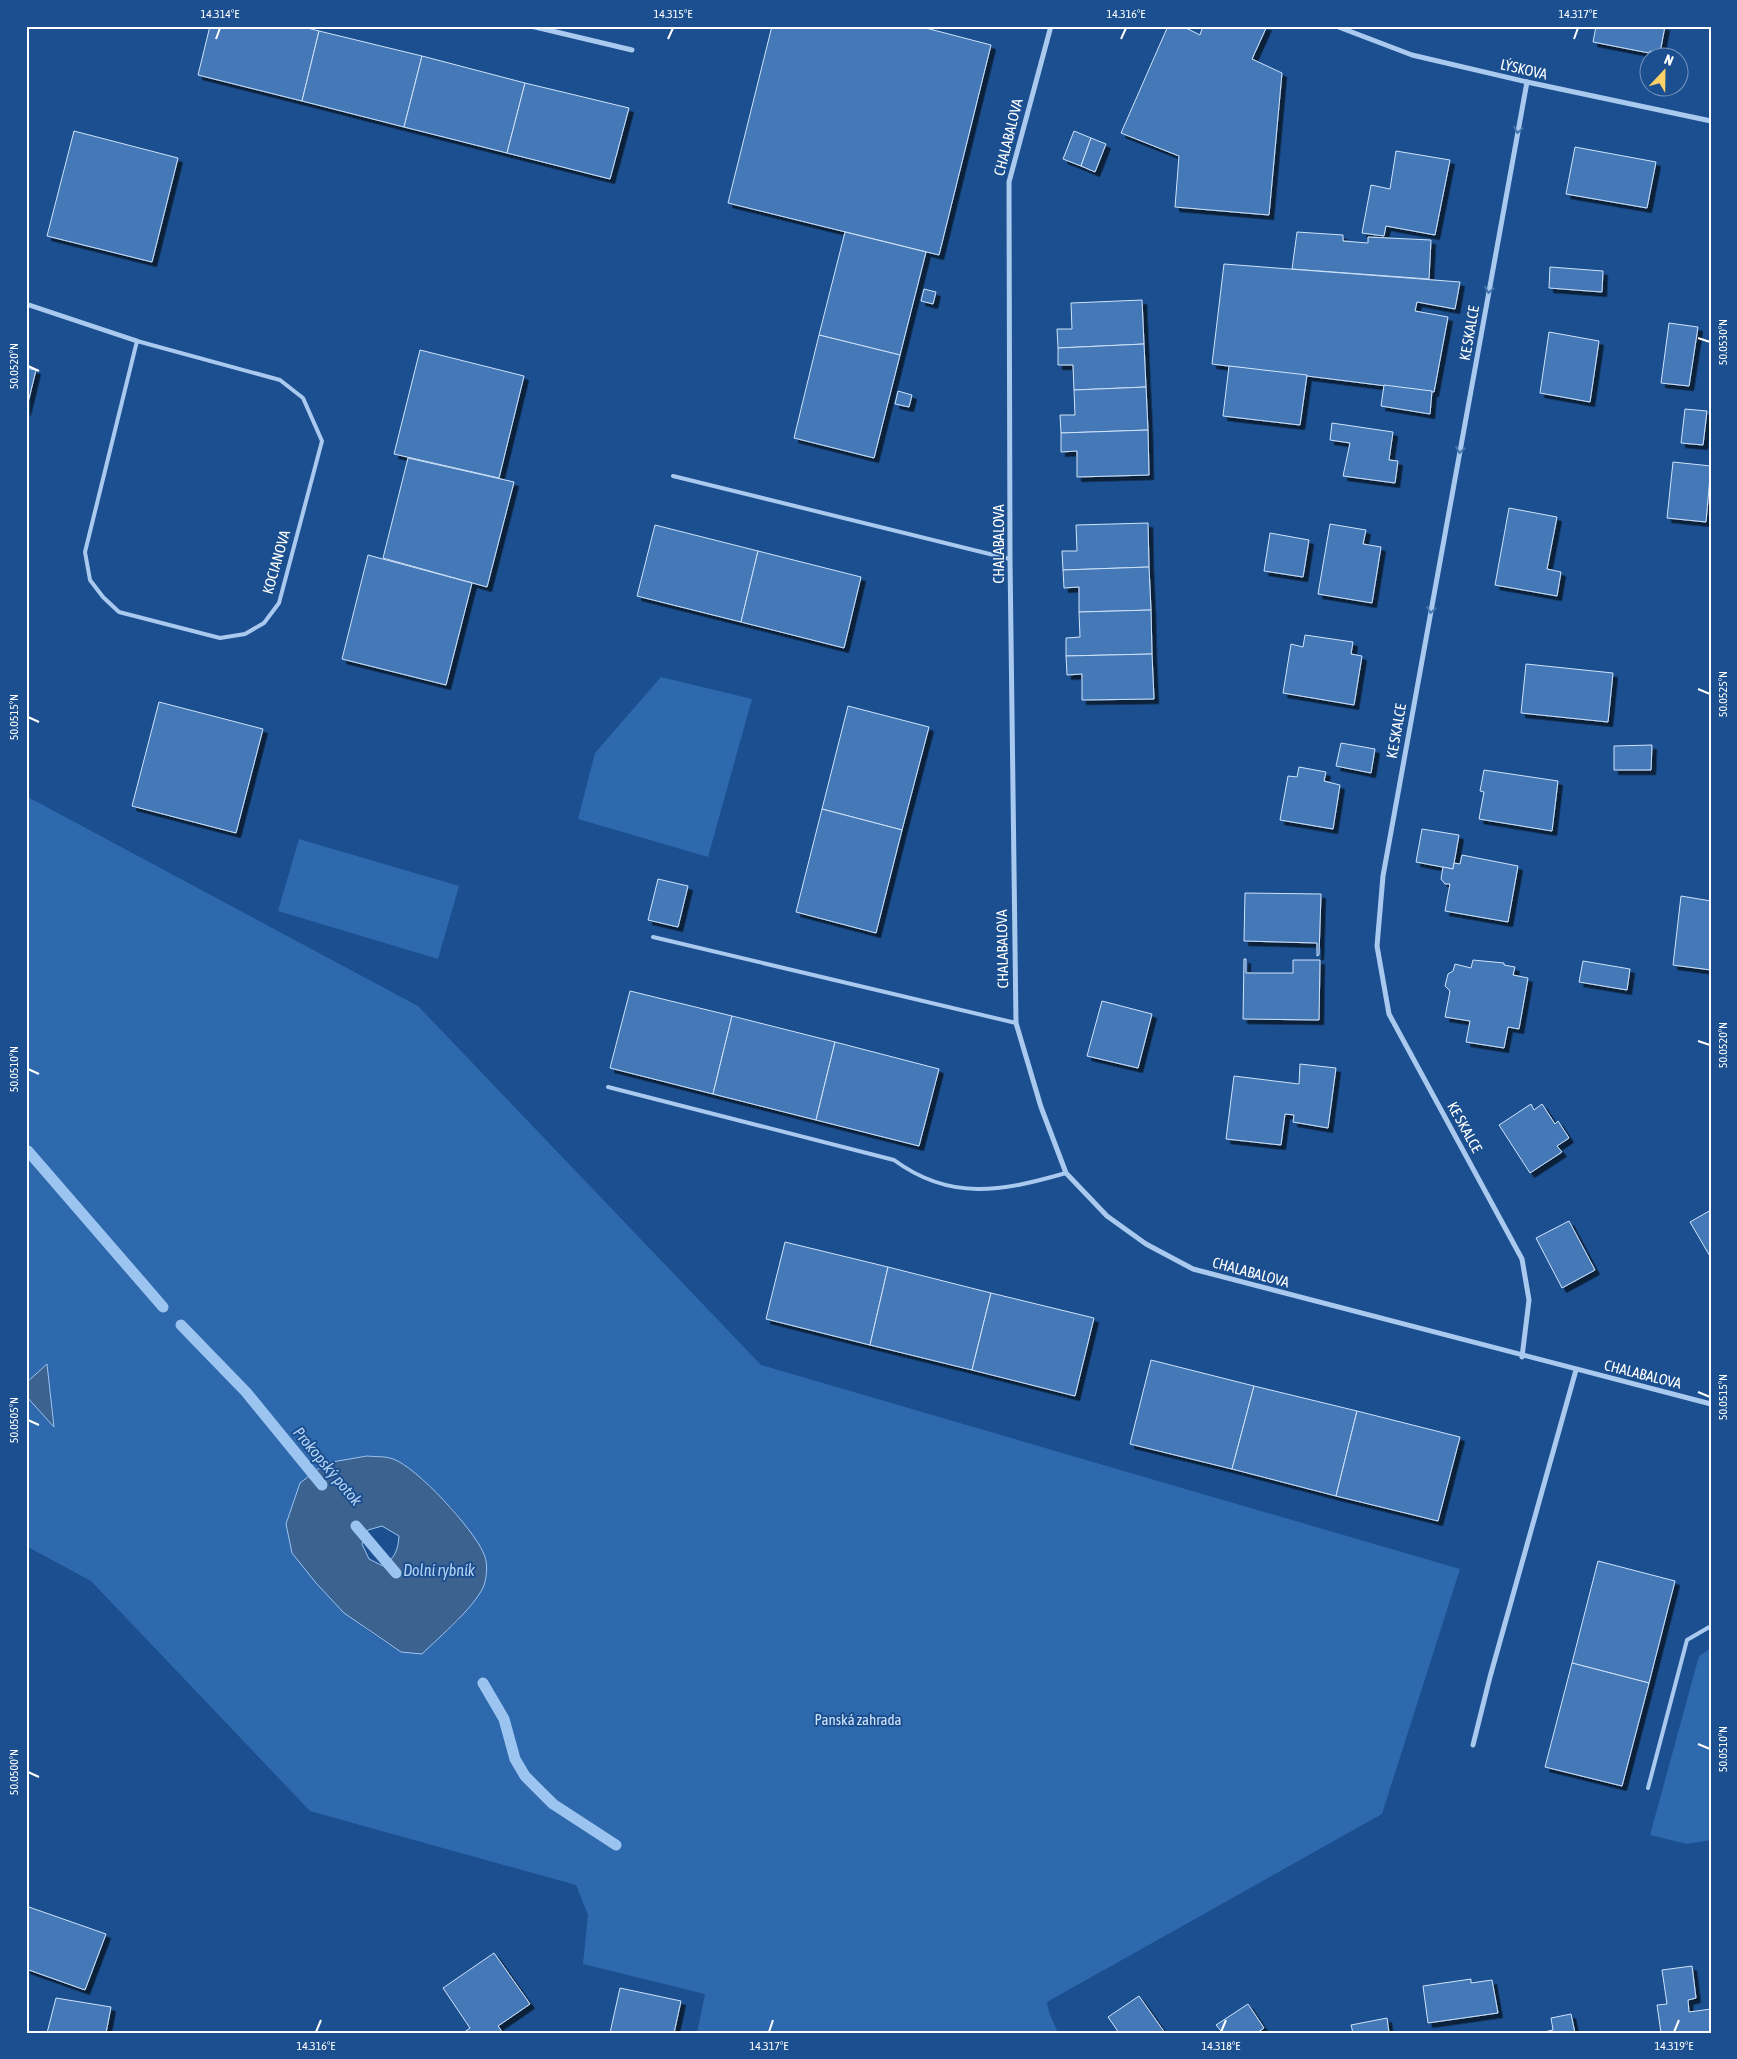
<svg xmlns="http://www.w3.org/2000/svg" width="1737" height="2059" viewBox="0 0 1737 2059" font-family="'Asap Condensed',sans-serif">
<defs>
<filter id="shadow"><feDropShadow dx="4.5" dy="4.5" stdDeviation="0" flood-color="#0009"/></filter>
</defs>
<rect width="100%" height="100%" fill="#1b4f8f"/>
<g fill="#2e69ad" fill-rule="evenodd">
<path d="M661,677l91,22 -44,158 -130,-38 17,-66z"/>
<path d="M26,796l392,210 343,359 699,204 -78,245 -335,188 2,10 9,21h-361l8,-39 -122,-30 5,-49 -12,-30 -266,-74 -219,-230 -65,-35zM422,1479l31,30 30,43 -24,68 -14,12 -44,20c-49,-29 -74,-54 -109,-99z"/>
<path d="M299,839l160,47 -21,73 -160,-48z"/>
<path d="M1711,1648v192l-24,4 -37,-9 49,-179z"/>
</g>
<g fill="#3c6290" stroke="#9cc4f0" fill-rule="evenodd">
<path d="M47,1364l7,63 -28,-31v-13z"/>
<path d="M367,1456c8,1 19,0 26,3 24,8 80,70 90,93 5,10 4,20 2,30 -5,21 -47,56 -63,72l-21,-2 -57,-39 -28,-30 -24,-30 -6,-29 14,-41 26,-20zM382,1526l17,10c-1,14 -4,22 -16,30l-14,-7 -7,-15 6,-14z"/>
</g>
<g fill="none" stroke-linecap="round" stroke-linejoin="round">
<g stroke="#9cc4f0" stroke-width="11">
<path d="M28,1151l135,156"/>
<path d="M181,1325l65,67 76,93"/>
<path d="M356,1526l40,47"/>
<path d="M483,1683l21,36 11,40 10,17 28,28 63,41"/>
</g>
</g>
<g fill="#4478b7" stroke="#cfe3fa" filter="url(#shadow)">
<path d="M210,26h90l19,5 -17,70 -104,-26z"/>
<path d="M772,26h146l73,19 -52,210 -211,-52z"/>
<path d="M1168,26h14l18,9 3,-9h64l-15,33 30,14 -13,142 -94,-8 4,-51 -58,-23z"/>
<path d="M1596,26h69l-5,27 -10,-2 -1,2 -56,-11z"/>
<path d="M319,31l103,25 -18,71 -102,-26z"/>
<path d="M422,56l103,27 -18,70 -103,-26z"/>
<path d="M525,83l104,25 -19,71 -103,-26z"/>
<path d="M74,131l104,27 -26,104 -105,-26z"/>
<path d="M1074,131l17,7 -10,28 -18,-7z"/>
<path d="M1091,138l15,6 -11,28 -14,-6z"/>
<path d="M1575,147l81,15 -9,46 -81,-14z"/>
<path d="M1396,151l54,9 -15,75 -49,-9 -2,10 -22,-3 9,-48 19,4z"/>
<path d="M845,232l81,20 -26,103 -81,-20z"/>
<path d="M1297,232l46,3v6l25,2v-6l63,3 -2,39 -137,-10z"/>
<path d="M1224,264l236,18 -5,27 -38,-7 -2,9 33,6 -14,75 -222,-28z"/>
<path d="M1550,267l53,4 -1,21 -53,-4z"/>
<path d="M924,289l12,3 -3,12 -12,-3z"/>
<path d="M1142,300l2,44 -86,4 -1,-19h15l-1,-26z"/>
<path d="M1669,323l29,4 -9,59 -28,-3z"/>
<path d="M1549,332l50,9 -9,61 -50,-9z"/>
<path d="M819,335l81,20 -26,103 -80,-20z"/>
<path d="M1144,344l2,43 -72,3 -1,-25h-15v-17z"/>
<path d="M420,350l104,26 -25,102 -105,-24z"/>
<path d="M1229,366l78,9 -7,50 -77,-9z"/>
<path d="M26,368l10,2 -10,41z"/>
<path d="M1384,385l48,6 -2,23 -49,-8z"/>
<path d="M1146,387l2,43 -87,3 -1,-18h15l-1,-25z"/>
<path d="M898,391l14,4 -3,12 -14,-3z"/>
<path d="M1685,409l22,2 -4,34 -22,-2z"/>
<path d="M1332,423l61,9 -4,28 9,1 -3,22 -52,-7 7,-33 -20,-3z"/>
<path d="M1148,430l1,45 -72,2v-26l-16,1v-19z"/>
<path d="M408,458l106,24 -27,105 -104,-29z"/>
<path d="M1673,462l38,4 -5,56 -39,-4z"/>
<path d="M1509,508l48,9 -10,52 14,3 -4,24 -62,-11z"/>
<path d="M1148,523l1,44 -86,3 -1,-19h15l-1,-26z"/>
<path d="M1330,524l36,6 -3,14 18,3 -9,56 -54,-9z"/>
<path d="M655,525l103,26 -17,71 -104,-26z"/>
<path d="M1270,533l39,7 -6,37 -39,-6z"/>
<path d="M758,551l103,26 -17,71 -103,-26z"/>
<path d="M368,555l104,28 -26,102 -104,-26z"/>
<path d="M1149,567l2,43 -72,2v-25l-15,1 -1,-18z"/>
<path d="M1151,610l1,44 -86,2v-18l14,-1 -1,-25z"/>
<path d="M1305,635l48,7 -2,12 11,2 -8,49 -71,-12 8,-49 12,3z"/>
<path d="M1152,654l2,45 -72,1v-26l-15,1 -1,-19z"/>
<path d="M1526,664l87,9 -5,49 -87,-9z"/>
<path d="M159,702l104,27 -27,104 -104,-27z"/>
<path d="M848,706l81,21 -27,103 -80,-21z"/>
<path d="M1341,743l34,6 -4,24 -35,-7z"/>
<path d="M1652,745l-1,25h-37v-24z"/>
<path d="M1299,767l27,5 -2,9 16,4 -7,44 -53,-9 8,-44 9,1z"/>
<path d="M1484,770l74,11 -6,50 -73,-12 5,-27 -4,-1z"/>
<path d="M822,809l80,21 -26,103 -80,-21z"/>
<path d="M1422,829l37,6 -6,34 -37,-7z"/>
<path d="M1462,855l56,11 -10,56 -63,-11 5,-27h-5l-4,-5 2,-12 10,2 1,-6 6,1z"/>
<path d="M658,879l30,7 -10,41 -30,-7z"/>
<path d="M1245,893l76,1 -2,61 -2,1v-13l-73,-2z"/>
<path d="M1681,896l30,5v69l-38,-5z"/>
<path d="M1244,959h2v14h47v-13h27l-1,60 -76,-1z"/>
<path d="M1473,960l31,3v2l11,2 -2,8 15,3 -9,51 -11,-2 -4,21 -38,-6 4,-21 -25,-4 5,-26 -5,-5 3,-12 5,-3 2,-7 16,4z"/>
<path d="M1583,961l47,8 -3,21 -48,-8z"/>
<path d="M630,991l102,25 -19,78 -103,-26z"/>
<path d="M1102,1001l50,13 -14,54 -51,-12z"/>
<path d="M732,1016l103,26 -19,78 -103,-26z"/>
<path d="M835,1042l104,27 -20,77 -103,-26z"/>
<path d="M1300,1064l36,4 -8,60 -35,-6 1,-7 -9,-1 -4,31 -55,-6 8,-63 65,8z"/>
<path d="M1531,1104l3,6 8,-6 13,20 3,-3 11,17 -12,8 5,6 -32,21 -31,-48z"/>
<path d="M1711,1210v48l-21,-36z"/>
<path d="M1569,1221l26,49 -33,18 -26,-50z"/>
<path d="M785,1242l103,25 -18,78 -104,-26z"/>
<path d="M888,1267l103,26 -19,77 -102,-25z"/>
<path d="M991,1293l103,25 -19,78 -103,-26z"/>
<path d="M1151,1360l103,26 -22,83 -102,-25z"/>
<path d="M1254,1386l103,25 -21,85 -104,-27z"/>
<path d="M1357,1411l103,26 -22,84 -102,-25z"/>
<path d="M1598,1561l77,20 -26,102 -77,-20z"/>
<path d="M1572,1663l77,20 -27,103 -77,-19z"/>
<path d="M26,1906l80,28 -21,56 -59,-21z"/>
<path d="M494,1953l36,51 -32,22 5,7h-40l7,-5 -27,-40z"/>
<path d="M1692,1966l4,32 -8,2 1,12 22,-3v24h-50l-4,-28 10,-1 -5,-34z"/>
<path d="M1471,1979v4l21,-3 6,33 -70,10 -5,-37z"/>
<path d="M620,1988l61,13 -7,32h-64z"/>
<path d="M1139,1996l26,37h-46l-11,-16z"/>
<path d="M56,1998l55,9 -5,26h-59z"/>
<path d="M1248,2004l16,24 -7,5h-38l2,-2 -5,-6z"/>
<path d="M1571,2014l4,19h-35l13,-3 -2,-12z"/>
<path d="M1387,2018l2,15h-36l-2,-8z"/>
</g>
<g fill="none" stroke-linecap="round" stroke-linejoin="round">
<g stroke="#a9c9ee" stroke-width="4">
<path d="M137,341l143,39 23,18 19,43 -43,162 -15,20 -19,11 -25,4 -101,-26 -16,-15 -13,-17 -5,-28z"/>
<path d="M673,476l337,83"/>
<path d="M653,937l363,86"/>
<path d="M608,1087l286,73c57,42 109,31 172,13"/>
<path d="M1648,1788l39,-148 24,-14"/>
</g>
<g stroke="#a9c9ee" stroke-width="5">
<path d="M531,26l101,24"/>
<path d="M1051,26l-42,156 1,377 6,464 25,84 25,66 41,43 39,28 47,25 518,135"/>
<path d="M1336,26l76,29 115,27 184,39"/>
<path d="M26,304l111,37"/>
<path d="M1522,1357l7,-57 -7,-41 -133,-245 -12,-68 6,-70 144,-794"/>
<path d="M1473,1745l17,-68 86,-307"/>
</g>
</g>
<defs><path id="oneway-chevron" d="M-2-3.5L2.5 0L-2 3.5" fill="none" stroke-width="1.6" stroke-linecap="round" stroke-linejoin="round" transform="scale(1.25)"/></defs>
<g stroke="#4674ac">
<use href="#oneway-chevron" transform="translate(1518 130) rotate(100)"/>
<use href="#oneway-chevron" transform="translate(1489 290) rotate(100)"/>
<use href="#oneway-chevron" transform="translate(1460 450) rotate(100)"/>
<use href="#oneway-chevron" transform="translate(1431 610) rotate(100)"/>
</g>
<path fill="none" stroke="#fff" stroke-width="2" d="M216,39l4,-11M668,39l5,-11M1121,39l5,-11M1574,39l4,-11M1698,338l12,4M28,366l11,5M1698,689l12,5M28,717l11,5M1698,1041l12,4M28,1069l11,5M1698,1392l12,5M28,1420l11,5M1698,1744l12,5M28,1772l11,5M316,2032l5,-12M769,2032l4,-12M1221,2032l5,-12M1674,2032l5,-12"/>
<g text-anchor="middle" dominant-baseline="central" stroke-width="4" stroke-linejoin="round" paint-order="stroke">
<g font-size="15" fill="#fff" stroke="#1b4f8f">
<text transform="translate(1524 69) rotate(13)">LÝSKOVA</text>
<text transform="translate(1008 137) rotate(-76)">CHALABALOVA</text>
<text transform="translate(1469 333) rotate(-80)">KE SKALCE</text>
<text transform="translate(998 544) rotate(-90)">CHALABALOVA</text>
<text transform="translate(276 562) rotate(-74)">KOCIANOVA</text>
<text transform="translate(1396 731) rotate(-80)">KE SKALCE</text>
<text transform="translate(1002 949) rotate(-91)">CHALABALOVA</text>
<text transform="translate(1465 1127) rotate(61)">KE SKALCE</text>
<text transform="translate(1251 1272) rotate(15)">CHALABALOVA</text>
<text transform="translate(1643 1374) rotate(14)">CHALABALOVA</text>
</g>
<g font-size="15" fill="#cfe3fa" stroke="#1b4f8f">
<text x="858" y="1719">Panská zahrada</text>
</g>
<g font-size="16" font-style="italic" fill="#b5d3f5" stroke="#1b4f8f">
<text transform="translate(328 1466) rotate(50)">Prokopský potok</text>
<text x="439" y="1570">Dolní rybník</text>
</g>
</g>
<rect width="1737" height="2059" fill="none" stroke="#1b4f8f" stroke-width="55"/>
<g transform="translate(1664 72) rotate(22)"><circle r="24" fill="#1b4f8f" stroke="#7695bc"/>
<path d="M0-4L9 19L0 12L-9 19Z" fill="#ffd166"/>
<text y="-8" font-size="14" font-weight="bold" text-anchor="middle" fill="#ffffff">N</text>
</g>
<rect x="28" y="28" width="1682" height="2004" fill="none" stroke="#fff" stroke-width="2"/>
<g font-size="12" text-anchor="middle" fill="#fff">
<text x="220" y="18">14.314°E</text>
<text x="673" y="18">14.315°E</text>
<text x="1126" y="18">14.316°E</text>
<text x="1578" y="18">14.317°E</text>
<text transform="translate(1723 342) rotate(-90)" y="4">50.0530°N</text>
<text transform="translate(14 366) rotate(-90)" y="4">50.0520°N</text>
<text transform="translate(1723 694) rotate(-90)" y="4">50.0525°N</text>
<text transform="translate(14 717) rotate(-90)" y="4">50.0515°N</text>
<text transform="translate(1723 1045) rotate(-90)" y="4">50.0520°N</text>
<text transform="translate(14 1069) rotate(-90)" y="4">50.0510°N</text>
<text transform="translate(1723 1397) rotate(-90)" y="4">50.0515°N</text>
<text transform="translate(14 1420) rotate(-90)" y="4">50.0505°N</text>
<text transform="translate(1723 1749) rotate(-90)" y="4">50.0510°N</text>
<text transform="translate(14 1772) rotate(-90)" y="4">50.0500°N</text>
<text x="316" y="2050">14.316°E</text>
<text x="769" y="2050">14.317°E</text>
<text x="1221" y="2050">14.318°E</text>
<text x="1674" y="2050">14.319°E</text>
</g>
</svg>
